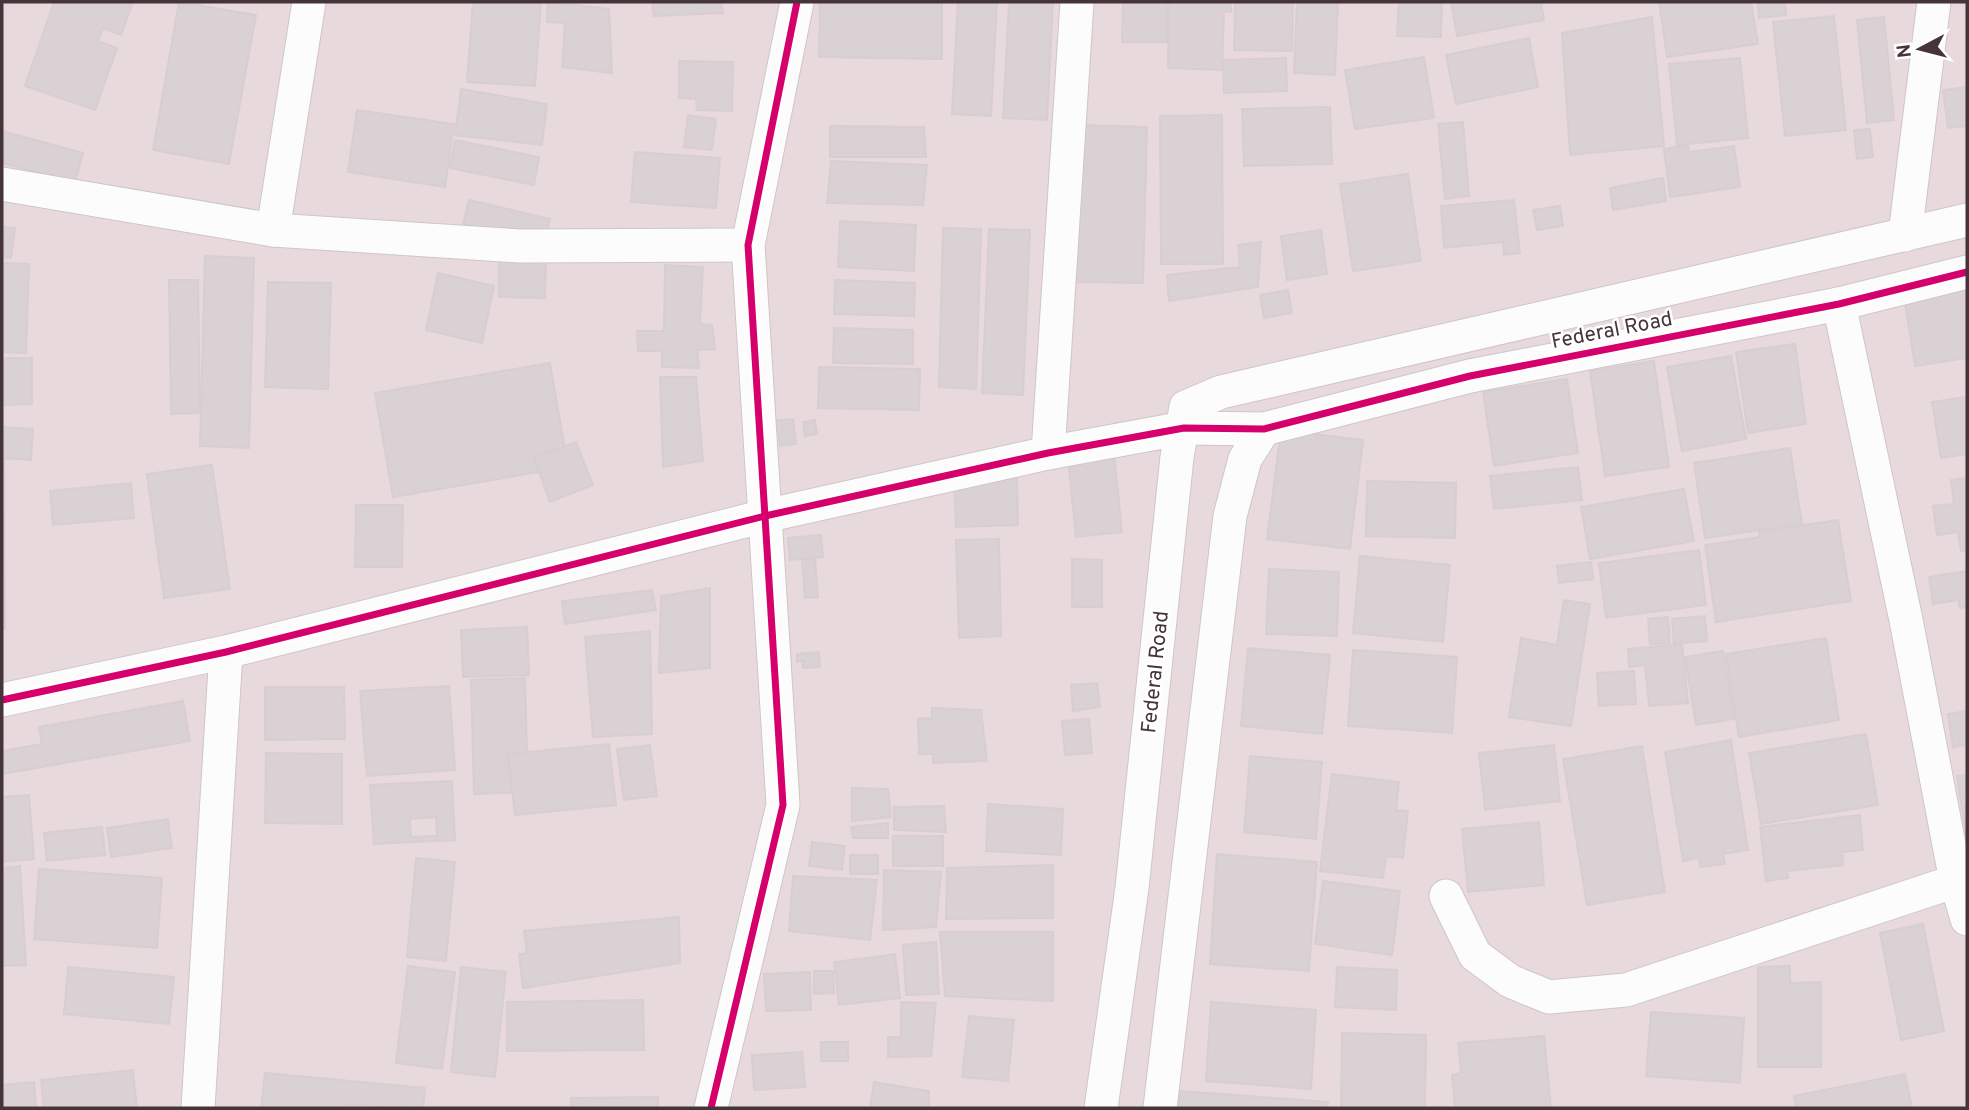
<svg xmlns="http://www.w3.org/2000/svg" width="1969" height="1110" viewBox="0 0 1969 1110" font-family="Overpass,sans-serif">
<rect width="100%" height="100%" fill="#f0e8ea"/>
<rect fill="#e8d9dd" x="2" y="2" width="1965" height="1106"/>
<g fill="#d9d1d3" stroke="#d8ced1" stroke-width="2" fill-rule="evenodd">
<path d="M54,2h79l-12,33 -18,-7 -5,13 19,7 -22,62 -70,-24z"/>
<path d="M179,2l77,13 -27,149 -76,-14z"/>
<path d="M473,2h68l-6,84 -68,-4z"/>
<path d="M548,2l61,7 3,64 -50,-6 3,-44 -18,-1z"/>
<path d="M652,2h69l2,11 -69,3z"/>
<path d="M820,2h122v57l-123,-2z"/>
<path d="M958,2h39l-6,114 -39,-2z"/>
<path d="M1009,2h44l-6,118 -44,-2z"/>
<path d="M1123,2h44v40h-45z"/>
<path d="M1169,2h62v10l-7,-1 -2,59 -54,-2z"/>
<path d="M1235,2h58l-1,49 -58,-1z"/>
<path d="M1297,2h41l-3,73 -41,-2z"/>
<path d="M1399,2h43l-1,35 -44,-1z"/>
<path d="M1451,2h90l3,18 -87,16z"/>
<path d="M1659,2h92l7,42 -91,13z"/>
<path d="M1758,2h27l1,13 -27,3z"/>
<path d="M1834,16l12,114 -61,6 -12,-114z"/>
<path d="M1652,17l12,129 -94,9 -8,-122z"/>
<path d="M1884,17l10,103 -27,3 -10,-103z"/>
<path d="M1529,38l9,49 -82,17 -10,-49z"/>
<path d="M1424,57l10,61 -79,11 -10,-59z"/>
<path d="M1286,58l1,33 -63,2 -1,-33z"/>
<path d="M1740,58l8,80 -71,7 -8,-81z"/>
<path d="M679,61l54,1 -1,49 -35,-1 -1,-11 -17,-1z"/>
<path d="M1967,87v39l-19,2 -5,-38z"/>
<path d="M461,89l86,15 -5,41 -87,-10z"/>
<path d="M1330,107l2,57 -88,2 -2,-57z"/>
<path d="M357,110l97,14 -9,63 -97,-15z"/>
<path d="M688,115l28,4 -4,31 -28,-3z"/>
<path d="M1222,115l1,149h-62l-1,-148z"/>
<path d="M1463,122l6,74 -24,3 -7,-75z"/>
<path d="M1079,125l68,2 -4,156 -68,-1z"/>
<path d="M830,126l94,1 2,30h-96z"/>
<path d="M1870,129l3,28 -16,2 -3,-29z"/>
<path d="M2,131l81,22 -8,30 -73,-20z"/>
<path d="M455,140l84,17 -5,28 -84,-17z"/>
<path d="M1688,145l1,7 45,-6 6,41 -70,10 -6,-48z"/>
<path d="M635,152l85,6 -4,50 -85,-6z"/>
<path d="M831,161l96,4 -4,40 -96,-2z"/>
<path d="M1408,174l13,87 -68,10 -13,-87z"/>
<path d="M1663,178l3,23 -53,9 -3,-22z"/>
<path d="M469,200l81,19 -6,25 -81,-20z"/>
<path d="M1514,200l6,53 -16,2 -1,-13 -59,6 -3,-42z"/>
<path d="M1560,206l3,20 -26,4 -4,-20z"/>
<path d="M840,221l76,4 -2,46 -76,-4z"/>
<path d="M2,227l13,1 -4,30 -9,-1z"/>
<path d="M943,228l38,1 -5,160 -37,-2z"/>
<path d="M989,229l41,1 -7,165 -41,-2z"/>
<path d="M1321,230l6,44 -40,6 -6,-44z"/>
<path d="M1261,242l-3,45 -89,14 -2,-26 73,-8 -2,-22z"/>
<path d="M499,255l47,1 -1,42 -46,-1z"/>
<path d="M205,256l49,2 -5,190 -49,-2z"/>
<path d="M2,263l27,1 -3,89 -24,-1z"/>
<path d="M665,265l38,2 -3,57 12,1 3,24 -18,1 2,18 -37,-1v-16h-24l-1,-20h27z"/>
<path d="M438,273l56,13 -12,57 -56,-13z"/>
<path d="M169,280h29l2,133 -29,1z"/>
<path d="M835,280l80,3 -1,33 -80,-2z"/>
<path d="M268,282l63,1 -3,106 -63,-2z"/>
<path d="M1967,282v76l-52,8 -12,-75z"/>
<path d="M1288,290l4,23 -28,5 -4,-23z"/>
<path d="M834,328l79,2v34l-80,-1z"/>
<path d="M1795,344l11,80 -58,9 -12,-81z"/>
<path d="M1731,356l15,83 -64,12 -15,-84z"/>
<path d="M2,358h30v46l-30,1z"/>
<path d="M1654,361l15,106 -64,9 -15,-105z"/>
<path d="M550,363l18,104 -175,30 -18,-104z"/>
<path d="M819,367l101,2 -1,41 -101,-2z"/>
<path d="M660,377h36l7,84 -40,6z"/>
<path d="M1567,379l11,74 -84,13 -11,-74z"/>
<path d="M1967,397v57l-26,4 -9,-56z"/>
<path d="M793,419l3,25 -16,2 -1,-11 -6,1 -2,-15z"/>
<path d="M815,420l2,14 -12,2 -2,-14z"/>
<path d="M2,427l31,2 -2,31 -29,-2z"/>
<path d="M1281,430l82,10 -13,109 -83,-10z"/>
<path d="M576,442l17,43 -43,17 -16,-44z"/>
<path d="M1790,448l12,76 -97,14 -11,-75z"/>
<path d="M1114,453l8,79 -46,5 -8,-79z"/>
<path d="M2,459h2l1,170h-3z"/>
<path d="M212,465l18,124 -66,9 -17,-124z"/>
<path d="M1578,467l4,33 -88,9 -4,-33z"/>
<path d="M1017,477l1,48 -62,2 -2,-48z"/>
<path d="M1967,478v72l-6,1 -3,-19 -21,3 -4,-29 21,-2 -3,-24z"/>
<path d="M1367,481l89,2 -1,55 -89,-2z"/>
<path d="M131,483l3,35 -81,7 -3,-34z"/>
<path d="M1684,489l10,52 -104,18 -9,-52z"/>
<path d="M356,505h47l-1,62h-47z"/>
<path d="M1838,520l13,81 -135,21 -11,-77 55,-8 -1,-5z"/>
<path d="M821,535l2,22 -33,3 -2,-22z"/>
<path d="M999,539l2,97 -42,2 -3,-98z"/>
<path d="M1699,550l7,55 -100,13 -7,-55z"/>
<path d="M1360,556l90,9 -7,77 -90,-9z"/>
<path d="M815,559l3,38 -13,1 -3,-38z"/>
<path d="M1072,559l30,1v47h-30z"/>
<path d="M1591,562l2,17 -34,4 -2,-17z"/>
<path d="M1269,569l70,3 -2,64 -71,-2z"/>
<path d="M1967,571v36l-7,1 -2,-8 -25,4 -4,-27z"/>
<path d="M710,588v80l-51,5 2,-77z"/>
<path d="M652,590l4,20 -91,14 -3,-23z"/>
<path d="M1564,600l26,4 -19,122 -62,-9 12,-79 36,7z"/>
<path d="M1705,616l2,25 -33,3 -2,-25z"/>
<path d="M1668,617l2,26 -20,1 -2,-25z"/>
<path d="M527,627l2,48 -66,2 -2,-47z"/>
<path d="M650,631l2,103 -59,3 -8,-100z"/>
<path d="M1826,638l13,82 -100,17 -13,-83z"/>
<path d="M1682,644l6,59 -39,3 -4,-41 -16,2 -1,-18z"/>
<path d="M1248,648l82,7 -8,79 -81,-8z"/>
<path d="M1353,650l104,7 -5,76 -104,-7z"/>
<path d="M1723,651l11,68 -38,6 -11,-68z"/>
<path d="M819,652l1,15 -17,1v-7l-6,1v-8z"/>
<path d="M1634,671l2,33 -37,2 -2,-33z"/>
<path d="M525,678l3,114 -54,2 -3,-114z"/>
<path d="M1097,683l3,24 -27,4 -2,-26z"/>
<path d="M449,686l6,84 -88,6 -7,-85z"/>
<path d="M265,687h79l1,52 -80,1z"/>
<path d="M183,701l7,40 -188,33v-23l40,-7 -3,-17z"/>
<path d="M932,708l49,2 6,51 -54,2v-9h-14l-1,-35 14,-1z"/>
<path d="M1967,711v34l-14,2 -5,-33z"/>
<path d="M1089,719l3,34 -27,2 -3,-34z"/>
<path d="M1866,734l12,71 -117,19 -12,-71z"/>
<path d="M1731,740l17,110 -25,4 2,10 -25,3 -1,-9 -16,3 -18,-109z"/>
<path d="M609,744l7,61 -101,10 -7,-61z"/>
<path d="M650,745l7,51 -33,4 -7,-51z"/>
<path d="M1554,745l6,56 -75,9 -6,-57z"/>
<path d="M1642,746l23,146 -78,13 -24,-146z"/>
<path d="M266,753l76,1v70l-77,-1z"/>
<path d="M1250,756l72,6 -6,77 -72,-7z"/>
<path d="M1332,774l67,8 -3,28 12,1 -5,47 -17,-2 -3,22 -63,-7z"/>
<path d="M1967,775v60h-1l-9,-59z"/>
<path d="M452,781l3,59 -81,4 -4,-59zM436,817l1,19 -26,1 -1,-18z"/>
<path d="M852,788l36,1 3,28 -39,4z"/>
<path d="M29,795l5,64 -32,3v-65z"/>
<path d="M988,804l75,5 -2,46 -75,-4z"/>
<path d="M944,806l2,26 -52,-2v-23z"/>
<path d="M1860,815l3,35 -21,2 1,13 -56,6 1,7 -22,3 -6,-54z"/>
<path d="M168,819l4,29 -61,9 -4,-29z"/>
<path d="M1539,822l5,63 -76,7 -6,-63z"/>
<path d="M888,823v15h-35l-2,-11z"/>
<path d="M102,827l3,28 -58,6 -3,-28z"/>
<rect x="893" y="836" width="50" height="30"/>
<path d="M812,842l33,4 -3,24 -33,-4z"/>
<path d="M1217,854l100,8 -8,109 -99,-7z"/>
<rect x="850" y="855" width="28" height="19"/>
<path d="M416,858l39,4 -9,99 -39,-4z"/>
<path d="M1053,865v53l-107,1 1,-51z"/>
<path d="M20,866l6,99 -24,1v-98z"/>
<path d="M39,869l123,9 -5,70 -123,-9z"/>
<path d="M884,870l57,2 -5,55 -53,3z"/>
<path d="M793,876l84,4 -7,60 -81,-9z"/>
<path d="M1323,881l77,10 -8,64 -77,-11z"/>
<path d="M679,917l1,46 -157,25 -4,-34 8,-1 -3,-22z"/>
<path d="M1923,924l21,107 -43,9 -21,-107z"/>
<path d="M940,932h113v69l-108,-5z"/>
<path d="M936,942l3,52 -33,1 -3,-50z"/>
<path d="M895,954l5,44 -61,7 -5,-43z"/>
<path d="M408,966l47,6 -13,97 -46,-6z"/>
<path d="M1790,966v17l31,-1v85h-63v-100z"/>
<path d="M68,967l106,10 -5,47 -105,-10z"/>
<path d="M461,967l45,5 -11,105 -44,-5z"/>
<path d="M1337,967l60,3 -1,40 -61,-3z"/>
<path d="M814,971h19l1,22 -20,1z"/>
<path d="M810,972l1,38 -45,1 -2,-37z"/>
<path d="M643,1000l1,50 -137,1v-49z"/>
<path d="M901,1002l35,1 -5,53 -43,1v-20h13z"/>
<path d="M1211,1002l105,8 -5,79 -105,-8z"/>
<path d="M1651,1012l93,6 -4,65 -94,-7z"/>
<path d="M969,1016l45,4 -6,61 -46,-4z"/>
<path d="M1342,1033l84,2 -1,73h-84z"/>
<path d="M1544,1036l7,72h-96l-3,-33 9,-2 -3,-30z"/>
<rect x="821" y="1042" width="27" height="19"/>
<path d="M802,1052l3,35 -51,3 -2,-35z"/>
<path d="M133,1070l4,38h-93l-3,-28z"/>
<path d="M265,1073l160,15 -2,20 -77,-3v3h-85z"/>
<path d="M1905,1074l7,34h-116l-2,-12z"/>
<path d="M34,1082l2,26h-34v-23z"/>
<path d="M874,1082l55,9v17h-59z"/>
<path d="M1180,1091l148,11 -1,6h-148z"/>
<path d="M658,1097v11h-87v-10z"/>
</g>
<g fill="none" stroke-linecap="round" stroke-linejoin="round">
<g stroke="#cec6c8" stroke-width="35">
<g id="street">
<path d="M2,184l271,46 247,16 228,-1"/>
<path d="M273,230l36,-228"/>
<path d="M1905,235l29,-233"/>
<path d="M1839,304l67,316 50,261 11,38"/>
<path d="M1048,453l29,-451"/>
<path d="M2,700l224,-48 539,-136 283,-63 136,-25 80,1 206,-53 369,-72 128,-32"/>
<path d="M1446,896l29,59 35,26 39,16 77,-7 330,-109"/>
<path d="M198,1108l28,-456"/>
<path d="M711,1108l72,-303 -35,-560 49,-243"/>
<path d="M1101,1108l31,-220 45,-431 9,-50 35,-15 746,-172"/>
<path d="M1160,1108l70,-592 15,-57 19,-30"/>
</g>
</g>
<use href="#street" stroke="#fdfcfc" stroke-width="33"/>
<g stroke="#fff" stroke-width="11">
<g id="cycleway">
<path d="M2,700l224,-48 539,-136 283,-63 136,-25 80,1 206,-53 369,-72 128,-32"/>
<path d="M711,1108l72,-303 -35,-560 49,-243"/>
</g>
</g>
<use href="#cycleway" stroke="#d6006c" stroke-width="7"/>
</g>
<g text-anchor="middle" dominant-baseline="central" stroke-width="5" stroke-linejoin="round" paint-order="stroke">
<g font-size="21" fill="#46343b" stroke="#fff">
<text transform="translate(1612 331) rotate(-11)">Federal Road</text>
<text transform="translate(1156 672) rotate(-84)">Federal Road</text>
</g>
</g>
<rect width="1969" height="1110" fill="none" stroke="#46343b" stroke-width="7"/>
<g transform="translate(1920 49) rotate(263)" stroke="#ffffff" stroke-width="5" paint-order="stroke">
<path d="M0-5L12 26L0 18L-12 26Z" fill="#46343b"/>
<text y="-10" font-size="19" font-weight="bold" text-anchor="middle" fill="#46343b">N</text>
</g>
</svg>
